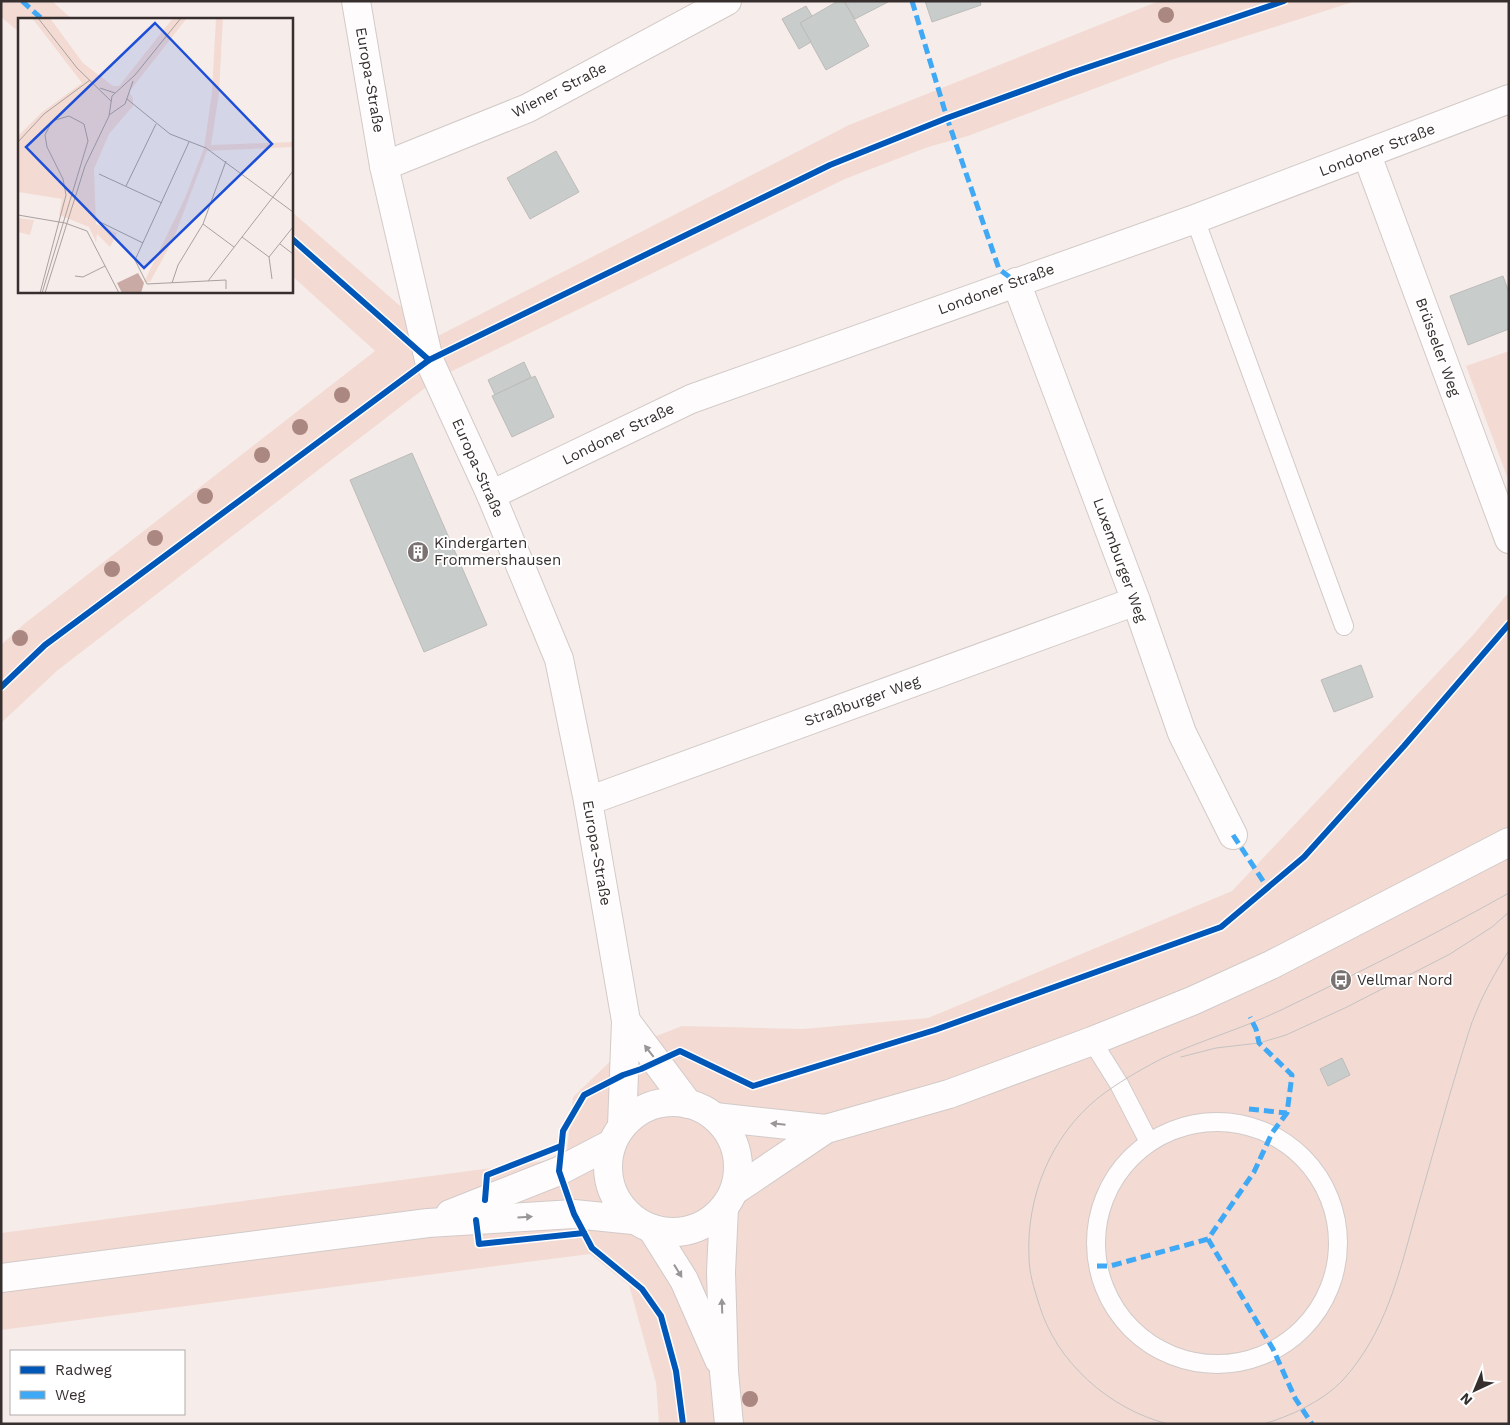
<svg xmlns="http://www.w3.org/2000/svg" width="1510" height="1425" viewBox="0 0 1510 1425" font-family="'Work Sans',sans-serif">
<rect width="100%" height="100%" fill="#f6edeb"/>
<g fill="#f3dbd4">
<path d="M1,1h51l20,18h-53v13l-18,-15z"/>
<path d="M1159,1h197l-185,59 -203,76 -40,11 -83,32 -407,199 -380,292 -57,53v-78l23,-21 351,-273 -84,-76v-64l145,126 413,-212z"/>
<path d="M1509,351v131l-43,-116z"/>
<path d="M1509,592v832h-850l-3,-41 -27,-98 -39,-31 -589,76v-97l565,-75 7,-61 50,-48 59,-23 120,3 126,-11 304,-127 241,-256z"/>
</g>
<g fill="#c8cdcb" stroke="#bcbbba">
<path d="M838,1h6l25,45 -43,24 -26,-47z"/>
<path d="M844,1h43l1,1 -33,17z"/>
<path d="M925,1h55l1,4 -49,17z"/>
<path d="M806,6l6,10 -12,7 11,19 -12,7 -17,-30z"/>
<path d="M556,151l23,41 -49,27 -23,-41z"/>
<path d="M1503,276l6,17v36l-41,16 -18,-49z"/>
<path d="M524,362l7,15 -36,18 -7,-15z"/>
<path d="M535,376l19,41 -42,20 -20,-41z"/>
<path d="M412,453l75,172 -63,27 -74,-172z"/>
<path d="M1361,665l12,32 -39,15 -13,-32z"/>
<path d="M1342,1058l8,17 -22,11 -8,-17z"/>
</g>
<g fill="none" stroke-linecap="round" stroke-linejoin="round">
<g stroke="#d2cac8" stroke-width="20">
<g id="lane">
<path d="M1195,219l149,407"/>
<path d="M1092,1041l27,43 30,58"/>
<circle cx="1217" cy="1243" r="121"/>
</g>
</g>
<g stroke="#d2cac8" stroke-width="30">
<g id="street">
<path d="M356,1l28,165 45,194 62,135 68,164 29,142 38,220 -4,105"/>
<path d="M1367,155l142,384"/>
<path d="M384,166l144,-58 199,-107"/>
<path d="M1016,282l120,319 46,132 51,102"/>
<path d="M491,495l200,-96 504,-180 314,-120"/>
<path d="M588,801l548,-200"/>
<path d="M626,1021l62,83"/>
</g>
</g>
<g stroke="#d2cac8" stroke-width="30">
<g id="secondary">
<circle cx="673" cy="1167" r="65"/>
<path d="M715,1117l111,12"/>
<path d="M734,1191l92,-62 123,-35 143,-53 100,-40 79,-36 238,-123"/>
<path d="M724,1208l-3,64 3,100 5,52"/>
<path d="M450,1214l109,-43 52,-27"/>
<path d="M652,1229l32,51 35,80"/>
<path d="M1,1278l427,-55 146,-9 59,6"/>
</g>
</g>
<use href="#lane" stroke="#fefcfc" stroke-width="18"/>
<use href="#street" stroke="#fefcfc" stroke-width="28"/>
<use href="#secondary" stroke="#fefcfc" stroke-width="28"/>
<g stroke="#c5c2c2" stroke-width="1">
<path d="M1181,1057l35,-9 43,-5 27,-8 61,-28 103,-53 42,-27 17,-15"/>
<path d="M1168,1424c-59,-15 -112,-62 -129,-120 -5,-16 -10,-31 -10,-47 -3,-60 22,-121 69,-159 19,-15 42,-28 63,-39 38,-18 80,-30 118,-48 77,-37 155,-76 230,-118"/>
<path d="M1263,1424c26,-7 60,-23 79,-43 44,-48 57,-107 74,-168 15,-52 29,-104 45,-156 5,-15 9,-32 16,-47 8,-20 20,-40 32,-60"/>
</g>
<g stroke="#3fa9f5" stroke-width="5" stroke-dasharray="10 5" stroke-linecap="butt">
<path d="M22,1l20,18"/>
<path d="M912,1l35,117 52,151 17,13"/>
<path d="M1233,835l34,52"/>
<path d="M1249,1109l38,4"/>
<path d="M1208,1239l65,110 22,49 17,26"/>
<path d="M1097,1266h13l98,-27 46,-67 18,-39 15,-20 5,-38 -33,-32 -3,-14 -6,-12"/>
</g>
<g stroke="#fff" stroke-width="9">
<g id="cycleway">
<path d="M291,238l138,122"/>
<path d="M1,687l44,-42 384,-285 401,-195 117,-47 124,-45 213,-72"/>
<path d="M485,1200l2,-25 74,-29"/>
<path d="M476,1220l3,24 105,-11"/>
<path d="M683,1424l-7,-53 -15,-55 -19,-27 -50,-41 -18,-34 -15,-43 4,-40 21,-36 39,-20 18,-6 39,-18 73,35 182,-56 286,-103 83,-70 100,-111 105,-122"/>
</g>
</g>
<use href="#cycleway" stroke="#0057b8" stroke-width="6"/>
</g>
<g fill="#aa8780">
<circle cx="1166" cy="15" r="8"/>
<circle cx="342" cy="395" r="8"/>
<circle cx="300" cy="427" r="8"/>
<circle cx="262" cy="455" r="8"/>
<circle cx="205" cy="496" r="8"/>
<circle cx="155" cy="538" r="8"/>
<circle cx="112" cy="569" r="8"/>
<circle cx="20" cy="638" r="8"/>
<circle cx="750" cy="1399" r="8"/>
</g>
<defs><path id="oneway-solid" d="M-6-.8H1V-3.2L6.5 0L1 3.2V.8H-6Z" transform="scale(1.25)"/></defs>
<g fill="#9a9695">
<use href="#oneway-solid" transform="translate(649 1051) rotate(-128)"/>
<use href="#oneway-solid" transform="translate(778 1124) rotate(-174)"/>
<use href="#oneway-solid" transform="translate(525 1217) rotate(-3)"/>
<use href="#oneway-solid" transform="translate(678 1271) rotate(58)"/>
<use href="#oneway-solid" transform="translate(722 1306) rotate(-92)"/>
</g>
<defs>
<g id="building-disc" transform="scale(1.125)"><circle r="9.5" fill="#797270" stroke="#fff"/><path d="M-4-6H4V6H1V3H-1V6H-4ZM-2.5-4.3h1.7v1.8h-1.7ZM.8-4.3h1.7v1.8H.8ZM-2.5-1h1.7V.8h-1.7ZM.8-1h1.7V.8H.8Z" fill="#fff"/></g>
<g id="bus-disc" transform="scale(1.125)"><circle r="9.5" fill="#797270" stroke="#fff"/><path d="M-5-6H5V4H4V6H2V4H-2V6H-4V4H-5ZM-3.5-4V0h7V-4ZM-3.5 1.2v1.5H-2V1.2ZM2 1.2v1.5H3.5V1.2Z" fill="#fff"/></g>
</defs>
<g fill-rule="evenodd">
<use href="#building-disc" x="418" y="552"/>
<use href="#bus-disc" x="1341" y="980"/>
</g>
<g text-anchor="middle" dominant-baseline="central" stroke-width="4" stroke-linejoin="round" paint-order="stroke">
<g font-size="15" fill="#362f2e" stroke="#fff">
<text transform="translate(370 80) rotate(80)">Europa-Straße</text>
<text transform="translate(559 90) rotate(-27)">Wiener Straße</text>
<text transform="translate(1377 150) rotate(-21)">Londoner Straße</text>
<text transform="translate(996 289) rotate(-20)">Londoner Straße</text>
<text transform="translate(1438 347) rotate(70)">Brüsseler Weg</text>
<text transform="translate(618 434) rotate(-26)">Londoner Straße</text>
<text transform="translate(478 468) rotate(66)">Europa-Straße</text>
<text transform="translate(1120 560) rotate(70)">Luxemburger Weg</text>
<text transform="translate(862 701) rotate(-20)">Straßburger Weg</text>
<text transform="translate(597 853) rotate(80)">Europa-Straße</text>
</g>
<g font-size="15" fill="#362f2e" stroke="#fff" text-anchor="start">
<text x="434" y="543">Kindergarten<tspan x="434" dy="17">Frommershausen</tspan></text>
<text x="1357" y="980">Vellmar Nord</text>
</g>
</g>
<g transform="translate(18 18)">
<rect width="275" height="275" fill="#f6edeb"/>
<path d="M14,0h18l33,45 30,23h6l54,-68h14l-58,74 4,6v8l-24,28 -15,35 2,55 21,9 -7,14 -13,-13 -1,8 -7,-15 -30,-12 3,-16 -44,-7v-56l23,-23 41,-30zM198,0h7l-4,75 -8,52 81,-3 1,-9v14l-86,4 -34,89 -23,42h-6l41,-84 19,-50 8,-56zM0,200l16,2 -4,15 -12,-3z" fill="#f3dbd4"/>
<path d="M120,255l6,10 -3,10h-19l-5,-10z" fill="#caaaa4"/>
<path fill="none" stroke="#a9a19f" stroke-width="1" d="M20,0l39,50 34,33M82,70l15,5M109,81l43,35 36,14 87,64M91,97l16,-11 8,-23M0,124l26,-28 46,-34M81,156l63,29M108,168l30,-62M0,197l47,8 22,8 32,62M80,203l45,22M185,206l31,23M224,219l27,20 24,-30M262,226l13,10M251,239l3,22M57,258l8,1 22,-11M190,263l85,-110M154,265l6,-18 25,-41 23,-63M129,266l-12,-24 54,-118M129,266l79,-4v9M22,275l26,-98 -3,-16 -16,-32 -2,-12 7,-14 17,-5 15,8 4,17 -46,152M27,275l40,-127 24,-50 3,-20 23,-21 46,-57"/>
<path fill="#1d4ed8" fill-opacity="0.15" stroke="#1d4ed8" stroke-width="2.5" d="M137,5l117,121 -128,124 -118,-121z"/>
<rect width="275" height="275" fill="none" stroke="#362f2e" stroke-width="2.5"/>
</g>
<rect width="1510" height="1425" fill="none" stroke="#362f2e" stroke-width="5"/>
<rect x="10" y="1350" width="175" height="65" fill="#ffffff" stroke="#afacab"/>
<rect x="20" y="1366" width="25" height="8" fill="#0057b8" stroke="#afacab"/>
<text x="55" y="1375" font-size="15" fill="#362f2e">Radweg</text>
<rect x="20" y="1391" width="25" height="8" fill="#3fa9f5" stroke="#afacab"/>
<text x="55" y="1400" font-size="15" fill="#362f2e">Weg</text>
<g transform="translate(1475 1390) rotate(224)" stroke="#ffffff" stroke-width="4" paint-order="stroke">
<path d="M0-4L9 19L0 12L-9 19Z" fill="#362f2e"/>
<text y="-8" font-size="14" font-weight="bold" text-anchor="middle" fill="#362f2e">N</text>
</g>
</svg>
